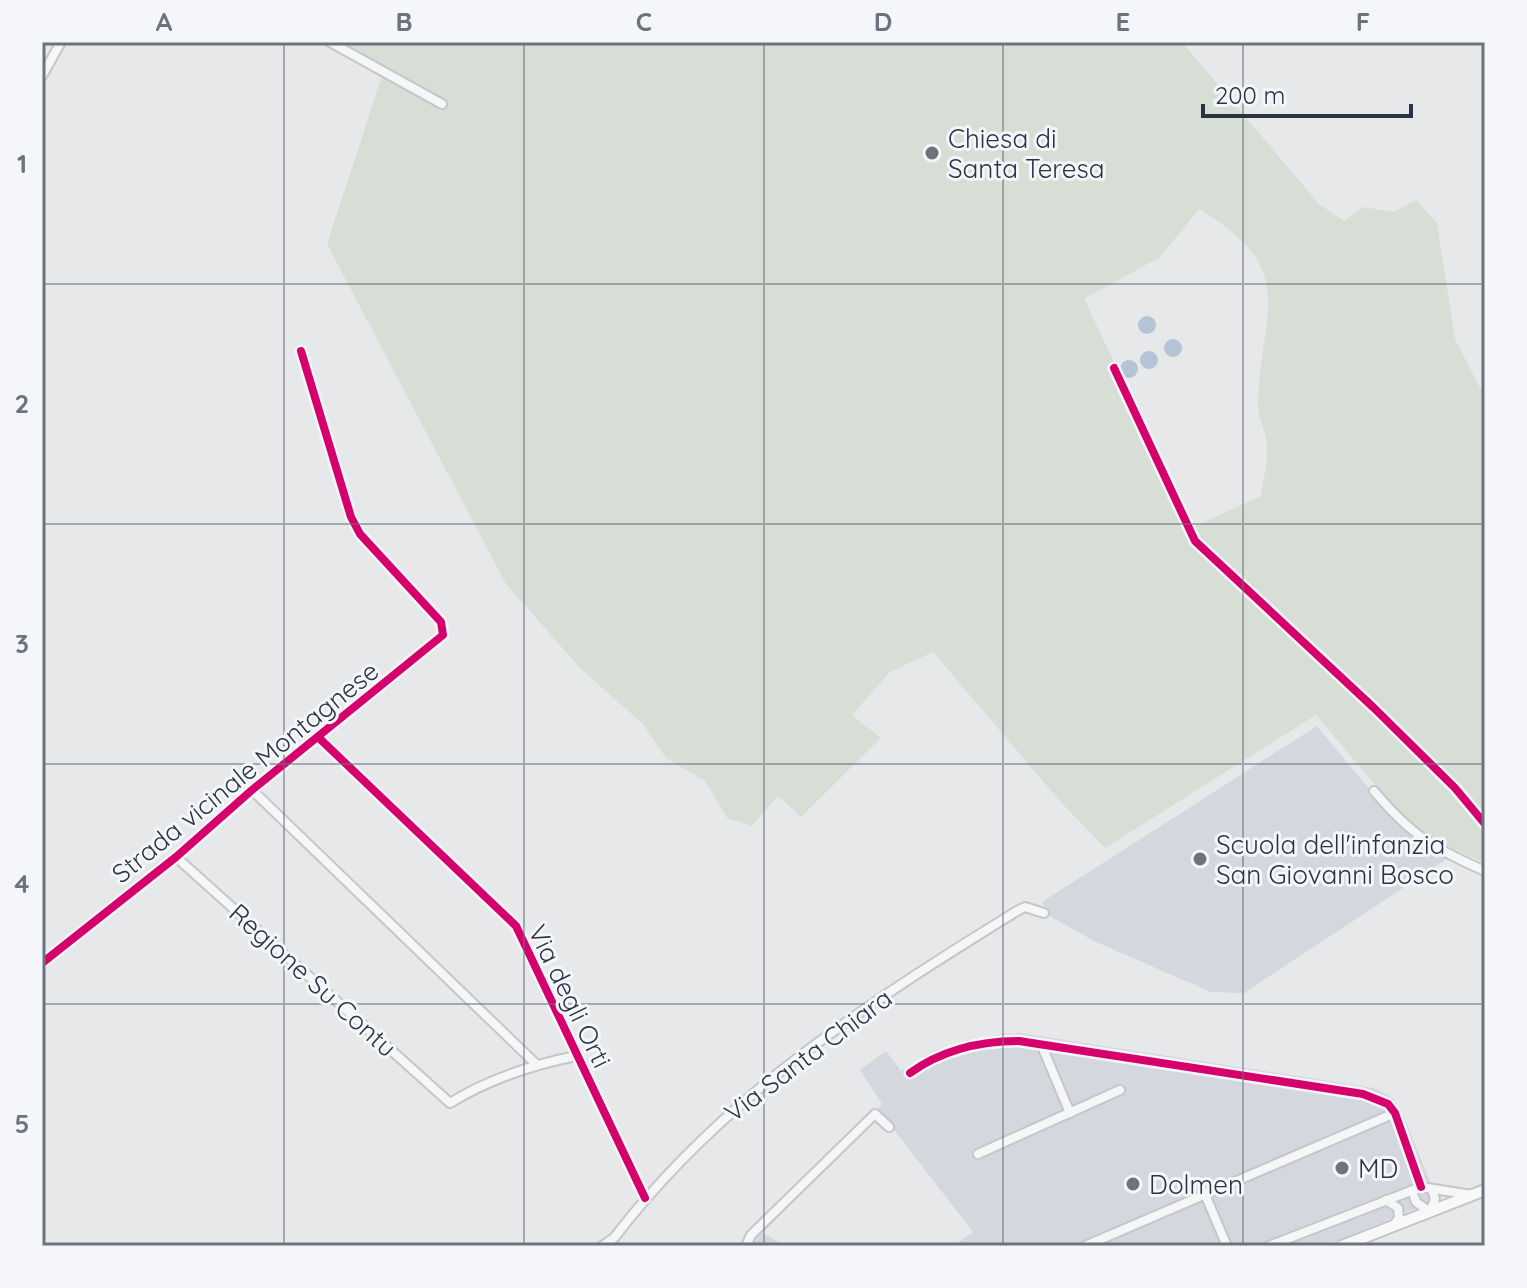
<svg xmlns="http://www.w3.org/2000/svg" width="1527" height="1288" viewBox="0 0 1527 1288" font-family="Quicksand,sans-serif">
<rect width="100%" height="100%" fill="#e6e8ea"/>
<g fill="#d4d7dd">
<path d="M1317,726l52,63 -2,4 39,39 40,24 -2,5 -200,132 -33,-1 -117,-51 -46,-26 -6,-13z"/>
<path d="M1020,1033l354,55 19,10 10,16 34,86 -113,46h-371l20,-14 -92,-119 -3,-5 4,-4 -22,-34 26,-19 15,20 34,-21 66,-16z"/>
<path d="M757,1230l29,16h-45l7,-13z"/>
</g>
<path fill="#d6ded6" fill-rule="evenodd" d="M344,42h838l137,162 25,17 19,-14 30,5 23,-12 21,23 18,116 25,49 5,3v472l-71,-32 -98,-116 -211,133 -46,-48 -126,-148 -43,20 -38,43 29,23 -80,79 -23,-21 -26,30 -25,-8 -22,-37 -39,-23 -23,-34 -62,-55 -75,-85 -179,-340 58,-177zM1199,209c103,62 61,101 59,196 0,14 9,28 9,42 1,16 -4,33 -6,49l-68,31 -109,-228 76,-42z"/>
<g fill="#b4c4d5">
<circle cx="1147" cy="325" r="9"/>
<circle cx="1173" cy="348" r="9"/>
<circle cx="1149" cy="360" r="9"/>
<circle cx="1129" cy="369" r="9"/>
</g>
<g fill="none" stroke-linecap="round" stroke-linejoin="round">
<path stroke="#b4c4d5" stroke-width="2" d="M1474,42l11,2"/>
<g stroke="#c4c6c8" stroke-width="12">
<g id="minor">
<path d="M330,42l112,62"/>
<path d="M42,76l19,-34"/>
<path d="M1114,368l81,173 179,167 81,80 30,36"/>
<path d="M319,738l197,188 129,272"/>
<path d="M252,790l284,274"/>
<path d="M1374,791c37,44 59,57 111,80"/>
<path d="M176,857l274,246c39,-24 81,-38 126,-47"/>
<path d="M42,963l134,-106 76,-67 191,-155 -2,-13 -81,-88 -9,-17 -50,-166"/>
<path d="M1041,1044l29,69"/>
<path d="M910,1073c32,-23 70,-32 109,-32l344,53 25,10 7,9 26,74"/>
<path d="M978,1154l142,-64"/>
<path d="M1412,1190l4,12 14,10 5,-13 -3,-10"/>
<path d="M1204,1192l23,54"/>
<path d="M1386,1200l12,8 1,10 -5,7"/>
<path d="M602,1246l12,-8c109,-142 254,-235 403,-327l8,-4 19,6"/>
<path d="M746,1246l5,-11 124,-121 14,13"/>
<path d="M1085,1246l310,-133"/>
<path d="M1269,1246l152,-59 51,8"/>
</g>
</g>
<g stroke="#c2c5c8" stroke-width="14">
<path id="major" d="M1342,1246l143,-56"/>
</g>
<use href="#minor" stroke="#f5f6f7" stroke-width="8"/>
<use href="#major" stroke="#f8f8f8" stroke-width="10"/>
<g stroke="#f4f6f9" stroke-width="13">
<g id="cycleway">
<path d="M1114,368l81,173 179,167 81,80 30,36"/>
<path d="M319,738l197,188 129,272"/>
<path d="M42,963l134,-106 76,-67 191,-155 -2,-13 -81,-88 -9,-17 -50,-166"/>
<path d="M910,1073c32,-23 70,-32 109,-32l344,53 25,10 7,9 26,74"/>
</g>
</g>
<use href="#cycleway" stroke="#d6006c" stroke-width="8"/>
</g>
<path fill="none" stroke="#6c737f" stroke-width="2" stroke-opacity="0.55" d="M284,42v1204M524,42v1204M764,42v1204M1003,42v1204M1243,42v1204M42,284h1443M42,524h1443M42,764h1443M42,1004h1443"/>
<g fill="#6c737f" stroke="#f4f6f9" stroke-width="3">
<circle cx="932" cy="153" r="8"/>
<circle cx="1200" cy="859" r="8"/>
<circle cx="1342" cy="1168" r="8"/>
<circle cx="1133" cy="1184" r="8"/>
</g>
<g text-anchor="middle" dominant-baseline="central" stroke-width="6" stroke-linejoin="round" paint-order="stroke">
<g font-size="26" fill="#2b3445" stroke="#f4f6f9" text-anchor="start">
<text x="948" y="138">Chiesa di<tspan x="948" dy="30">Santa Teresa</tspan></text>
<text x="1216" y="844">Scuola dell'infanzia<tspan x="1216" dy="30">San Giovanni Bosco</tspan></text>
<text x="1358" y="1168">MD</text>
<text x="1149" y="1184">Dolmen</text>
</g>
<g font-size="26" fill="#2b3445" stroke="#f4f6f9">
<text transform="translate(245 772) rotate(-39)">Strada vicinale Montagnese</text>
<text transform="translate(313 980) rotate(42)">Regione Su Contu</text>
<text transform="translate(570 996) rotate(64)">Via degli Orti</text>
<text transform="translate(808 1055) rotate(-37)">Via Santa Chiara</text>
</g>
</g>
<rect width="1527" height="1288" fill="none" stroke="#f4f6f9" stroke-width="88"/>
<path d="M1203 104v12h208v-12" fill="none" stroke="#2b3445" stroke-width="4"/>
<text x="1215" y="104" font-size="24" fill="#2b3445" stroke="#f4f6f9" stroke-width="6" paint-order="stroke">200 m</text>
<rect x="44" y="44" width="1439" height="1200" fill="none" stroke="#6c737f" stroke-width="3"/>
<g font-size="26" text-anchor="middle" font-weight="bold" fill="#6c737f">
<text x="164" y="31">A</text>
<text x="404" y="31">B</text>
<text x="644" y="31">C</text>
<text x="883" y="31">D</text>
<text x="1123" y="31">E</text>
<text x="1363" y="31">F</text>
<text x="22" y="173">1</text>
<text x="22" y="413">2</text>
<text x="22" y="653">3</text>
<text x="22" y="893">4</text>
<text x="22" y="1133">5</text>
</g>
</svg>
